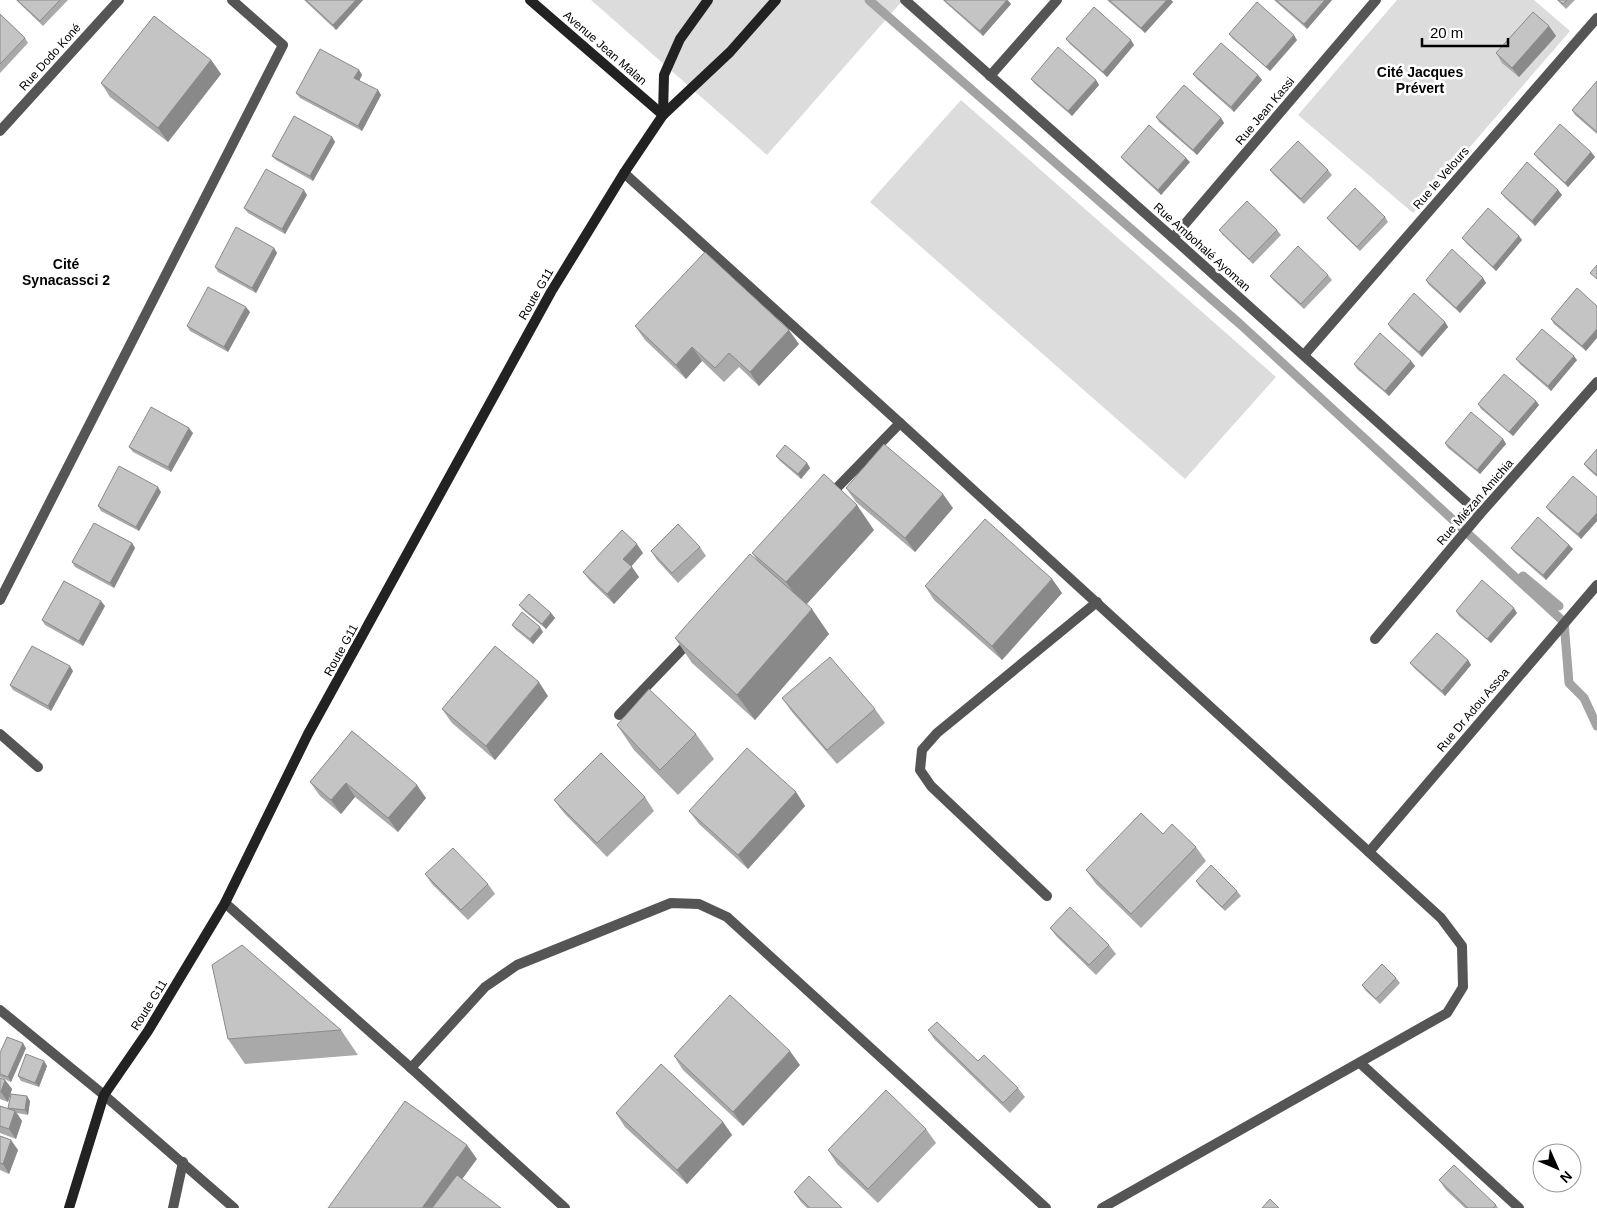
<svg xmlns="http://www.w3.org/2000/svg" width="1597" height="1208" viewBox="0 0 1597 1208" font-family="Helvetica,sans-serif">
<rect width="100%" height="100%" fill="#fff"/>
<g fill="#dcdcdc">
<path d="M591,0h312l-136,155z"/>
<path d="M1397,0h137l36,31 -157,182 -115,-98z"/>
<path d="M961,100l315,277 -91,102 -315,-277z"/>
</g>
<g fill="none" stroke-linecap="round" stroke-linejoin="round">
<g stroke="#a3a3a3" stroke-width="9">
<path d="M869,0l371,324 324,298 5,61 15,15 13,28"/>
<path d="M1523,576l36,30"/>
</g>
<g stroke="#555" stroke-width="10">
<path d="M905,0l268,238 307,276"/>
<path d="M990,76l67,-76"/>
<path d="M0,131l119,-131"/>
<path d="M624,173l276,250 541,495 21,28 1,41 -16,26 -345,195"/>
<path d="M1173,238l203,-238"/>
<path d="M1304,355l293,-337"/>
<path d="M829,496l71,-73"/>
<path d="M0,600l283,-555 -51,-45"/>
<path d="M1375,639l105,-125 117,-132"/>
<path d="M619,715l72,-75"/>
<path d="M0,734l38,33"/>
<path d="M1369,852l228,-267"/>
<path d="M1047,896l-116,-110 -11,-16 2,-20 15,-17 160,-131"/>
<path d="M225,903l186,165 154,140"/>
<path d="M0,1010l104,85 130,113"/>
<path d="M1360,1063l159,145"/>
<path d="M411,1068l74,-81 32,-22 154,-62 28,1 28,13 319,291"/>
<path d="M173,1208l10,-46"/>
</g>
<g stroke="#222" stroke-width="10">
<path d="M530,0l133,115"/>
<path d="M663,115l1,-40 16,-36 28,-39"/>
<path d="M69,1208l35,-113 44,-64 77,-128 83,-169 243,-442 73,-119 39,-58 67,-63 46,-52"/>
</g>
</g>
<g fill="#a9a9a9">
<path d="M16,0h52l-25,26z"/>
<path d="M304,0h59l-27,30z"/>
<path d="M943,0h65l3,4 -28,32 -37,-33z"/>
<path d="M1107,0h64l2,2 -28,31z"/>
<path d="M1274,0h58l-25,29z"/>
<path d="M1557,0h18l-9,9z"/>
<path d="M0,14l25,24 3,5 -28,30z"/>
<path d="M1549,26l7,10 -37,41 -17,-14 -6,-10z"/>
<path d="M1229,34l68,6 -27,31 -38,-33z"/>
<path d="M1066,39l68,6 -27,32 -37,-33z"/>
<path d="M211,60l10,14 -53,68 -58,-45 -9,-14z"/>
<path d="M359,70l3,5 -3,6 19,9 3,5 -19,36 -62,-33 -4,-5z"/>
<path d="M1193,74l65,1 4,5 -28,32 -37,-33z"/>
<path d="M1031,79l65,1 3,5 -27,31 -38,-33z"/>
<path d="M1597,81v53l-22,-19 -3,-5z"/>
<path d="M1156,117l65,1 3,5 -27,32 -38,-33z"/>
<path d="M332,137l3,5 -22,39 -37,-21 -4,-4z"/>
<path d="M1591,152l4,5 -27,30 -30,-28 -4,-5z"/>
<path d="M1121,157l69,5 -29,33 -37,-34z"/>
<path d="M1270,170h58l4,5 -28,29 -30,-29z"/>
<path d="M1558,190l4,5 -27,31 -30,-28 -4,-5z"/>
<path d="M307,195l-22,39 -37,-21 -4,-5z"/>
<path d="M1385,217l3,5 -28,29 -30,-29 -3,-4z"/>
<path d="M1219,230h58l4,5 -28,29 -30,-29z"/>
<path d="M1519,236l3,4 -26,31 -30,-28 -4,-5z"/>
<path d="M274,248l3,5 -21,40 -38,-21 -3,-5z"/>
<path d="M1328,275l4,5 -28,29 -31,-29 -3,-4z"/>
<path d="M1483,278l3,5 -26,30 -31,-28 -3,-5z"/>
<path d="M1577,288l9,63 -32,-27 -3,-5z"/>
<path d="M250,312l-22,40 -38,-21 -3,-5z"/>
<path d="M1445,322l3,5 -26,30 -31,-28 -3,-5z"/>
<path d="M635,326l164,18 -40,42 -20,-19 -15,15 -22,-21 -16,18 -41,-39z"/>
<path d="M1516,359l61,1 -26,31 -31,-27z"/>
<path d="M1411,361l4,5 -26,30 -32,-27 -3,-5z"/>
<path d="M1536,401l3,4 -26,31 -32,-27 -3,-5z"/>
<path d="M193,433l-22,39 -38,-20 -4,-5z"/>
<path d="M1503,439l3,5 -26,30 -32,-26 -3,-5z"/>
<path d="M1597,449v28l-9,-8 -4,-5z"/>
<path d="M776,456l31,7 3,5 -9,11 -21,-18z"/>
<path d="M846,488l107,20 -38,44 -59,-50z"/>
<path d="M161,492l-22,39 -38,-20 -3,-5z"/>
<path d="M1597,497v24l-16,18 -31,-27 -4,-5z"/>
<path d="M874,530l-68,75 23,29 -74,86 -63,-57 -17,-25 82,-78 -5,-7z"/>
<path d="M132,543l3,5 -21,40 -39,-21 -3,-5z"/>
<path d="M1569,545l4,4 -27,31 -32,-28 -3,-4z"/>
<path d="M700,547l6,9 -28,27 -21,-23 -6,-9z"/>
<path d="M643,553l-12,13 8,11 -25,27 -24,-23 -7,-9z"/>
<path d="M1052,579l10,14 -60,67 -68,-60 -9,-14z"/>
<path d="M519,605l32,8 4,5 -9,11 -23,-19z"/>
<path d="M105,606l-22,40 -38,-21 -3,-5z"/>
<path d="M1456,611l61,2 -26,30 -32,-27z"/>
<path d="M512,625l31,7 -10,12 -18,-15z"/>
<path d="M1468,660l3,5 -26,31 -31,-28 -4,-5z"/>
<path d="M73,671l-22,40 -38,-21 -3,-5z"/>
<path d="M548,696l-53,64 -43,-37 -10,-14z"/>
<path d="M782,698l93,11 10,14 -48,41 -45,-52z"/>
<path d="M617,725l79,9 18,25 -36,36 -44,-45z"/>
<path d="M352,731l74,67 -28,34 -43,-35 -14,17 -21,-18 -10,-14z"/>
<path d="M796,792l9,14 -57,63 -49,-45 -10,-13z"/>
<path d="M645,797l9,14 -47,46 -43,-44 -10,-13z"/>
<path d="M1163,834l33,13 10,14 -65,67 -45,-44 -10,-14z"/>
<path d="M425,874l63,10 7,10 -27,26 -36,-36z"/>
<path d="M1196,881l41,10 4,5 -16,15 -26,-25z"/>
<path d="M1050,928l59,17 7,9 -20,21 -39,-38z"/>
<path d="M1396,978l4,5 -20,21 -15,-14 -3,-5z"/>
<path d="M341,1030l17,25 -113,9 -17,-25z"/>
<path d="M928,1030l90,58 7,9 -15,16 -75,-73z"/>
<path d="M26,1048l-15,34 -11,-5v-24z"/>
<path d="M674,1056l126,9 -57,61 -60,-56z"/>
<path d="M44,1061l3,5 -8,21 -18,-6 -3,-5z"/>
<path d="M0,1078l5,2 7,9 -4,13 -8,-3z"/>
<path d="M30,1101l-2,14 -11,-2 5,8 -6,18 -16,-6v-27l9,3 -1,-1z"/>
<path d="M616,1113l107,9 9,13 -45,49 -62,-57z"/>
<path d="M926,1129l10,14 -58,60 -41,-39 -9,-14z"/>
<path d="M0,1136l18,14 -9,24 -9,-4z"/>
<path d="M1439,1180l57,25 2,3h-33l-19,-18z"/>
<path d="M794,1192l48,16h-35l-6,-6z"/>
</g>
<g fill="#898989">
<path d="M356,0h7l-27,30 -3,-5z"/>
<path d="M1007,0l4,4 -28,32 -3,-5z"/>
<path d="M1167,0h4l2,2 -28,31 -4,-5z"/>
<path d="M1325,0h7l-25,29 -3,-5z"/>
<path d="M1549,26l7,10 -37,41 -7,-9z"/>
<path d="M1294,35l3,5 -27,31 -4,-4z"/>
<path d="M1131,40l3,5 -27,32 -4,-5z"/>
<path d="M211,60l10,14 -53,68 -10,-14z"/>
<path d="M359,70l3,5 -4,8 -4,-5z"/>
<path d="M1258,75l4,5 -28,32 -3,-5z"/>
<path d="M1096,80l3,5 -27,31 -4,-5z"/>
<path d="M378,90l3,5 -19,36 -4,-5z"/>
<path d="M1221,118l3,5 -27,32 -4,-5z"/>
<path d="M332,137l3,5 -22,39 -3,-5z"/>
<path d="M1591,152l4,5 -27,30 -3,-4z"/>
<path d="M1186,158l4,4 -29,33 -3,-5z"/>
<path d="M304,190l3,5 -22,39 -3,-5z"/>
<path d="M1558,190l4,5 -27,31 -3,-5z"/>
<path d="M1519,236l3,4 -26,31 -3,-4z"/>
<path d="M274,248l3,5 -21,40 -4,-5z"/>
<path d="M1483,278l3,5 -26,30 -4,-5z"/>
<path d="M246,307l4,5 -22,40 -4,-5z"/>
<path d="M1445,322l3,5 -26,30 -3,-5z"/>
<path d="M1597,329v9l-11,13 -4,-5z"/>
<path d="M789,330l10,14 -40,42 -9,-14z"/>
<path d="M692,347l10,14 -16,18 -10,-14z"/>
<path d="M1574,356l3,4 -26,31 -3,-5z"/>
<path d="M1411,361l4,5 -26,30 -4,-5z"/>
<path d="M1536,401l3,4 -26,31 -4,-4z"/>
<path d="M189,428l4,5 -22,39 -3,-5z"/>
<path d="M1503,439l3,5 -26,30 -3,-4z"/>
<path d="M807,463l3,5 -9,11 -3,-5z"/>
<path d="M158,487l3,5 -22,39 -3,-4z"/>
<path d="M943,494l10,14 -38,44 -10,-14z"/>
<path d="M857,505l17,25 -70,77 -18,-25z"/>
<path d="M1597,513v8l-16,18 -3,-5z"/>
<path d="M132,543l3,5 -21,40 -4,-5z"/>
<path d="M637,544l6,9 -13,15 -7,-9z"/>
<path d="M1569,545l4,4 -27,31 -3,-5z"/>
<path d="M632,567l7,10 -25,27 -7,-10z"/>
<path d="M1052,579l10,14 -60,67 -10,-14z"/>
<path d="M101,601l4,5 -22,40 -4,-5z"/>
<path d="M1514,608l3,5 -26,30 -4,-4z"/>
<path d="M812,609l17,25 -74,86 -18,-25z"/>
<path d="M551,613l4,5 -9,11 -4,-5z"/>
<path d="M540,627l3,5 -10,12 -3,-5z"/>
<path d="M1468,660l3,5 -26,31 -3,-5z"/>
<path d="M70,666l3,5 -22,40 -3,-5z"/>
<path d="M539,682l9,14 -53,64 -9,-14z"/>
<path d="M346,783l9,14 -14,17 -10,-14z"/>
<path d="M417,785l9,13 -28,34 -10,-14z"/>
<path d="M796,792l9,14 -57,63 -10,-14z"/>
<path d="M23,1043l3,5 -15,34 -3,-5z"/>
<path d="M790,1051l10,14 -57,61 -10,-14z"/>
<path d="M44,1061l3,5 -8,21 -4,-4z"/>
<path d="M5,1080l7,9 -4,13 -7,-10z"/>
<path d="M27,1096l3,5 -2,14 -3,-5z"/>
<path d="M15,1111l7,10 -6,18 -7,-10z"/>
<path d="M723,1122l9,13 -45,49 -10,-14z"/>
<path d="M11,1140l7,10 -9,24 -6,-10z"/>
<path d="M467,1145l10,14 -36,49h-19z"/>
</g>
<g fill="#c4c4c4" stroke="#898989">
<path d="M17,0h43l-20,21z"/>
<path d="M306,0h50l-23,25z"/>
<path d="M944,0h63l-27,31z"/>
<path d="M1109,0h58l-26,28z"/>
<path d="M1276,0h49l-21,24z"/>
<path d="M1558,0h9l-4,4z"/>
<path d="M1257,2l37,33 -28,32 -37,-33z"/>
<path d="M1094,7l37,33 -28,32 -37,-33z"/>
<path d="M1533,12l16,14 -37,42 -16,-15z"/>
<path d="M0,14l25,24 -25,26z"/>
<path d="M154,16l57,44 -53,68 -57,-45z"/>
<path d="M1221,43l37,32 -27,32 -38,-33z"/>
<path d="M1058,47l38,33 -28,31 -37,-32z"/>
<path d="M320,49l39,21 -5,8 24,12 -20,36 -62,-33z"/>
<path d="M1597,81v51l-25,-22z"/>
<path d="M1184,85l37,33 -28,32 -37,-33z"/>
<path d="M294,116l38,21 -22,39 -38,-20z"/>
<path d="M1560,124l31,28 -26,31 -31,-29z"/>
<path d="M1149,125l37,33 -28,32 -37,-33z"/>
<path d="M1298,141l30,29 -27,29 -31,-29z"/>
<path d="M1527,162l31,28 -26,31 -31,-28z"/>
<path d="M266,169l38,21 -22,39 -38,-21z"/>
<path d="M1355,188l30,29 -28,30 -30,-29z"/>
<path d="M1247,201l30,29 -28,29 -30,-29z"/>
<path d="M1488,208l31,28 -26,31 -31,-29z"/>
<path d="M236,227l38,21 -22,40 -37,-21z"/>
<path d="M1298,246l30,29 -27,29 -31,-28z"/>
<path d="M1452,249l31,29 -27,30 -30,-28z"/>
<path d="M705,252l84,78 -39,42 -21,-19 -14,15 -23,-21 -16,18 -41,-39z"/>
<path d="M1597,265v14l-7,-6z"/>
<path d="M208,287l38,20 -22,40 -37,-21z"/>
<path d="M1577,288l20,18v23l-15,17 -31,-27z"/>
<path d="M1414,293l31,29 -26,30 -31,-28z"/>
<path d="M1542,329l32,27 -26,30 -32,-27z"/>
<path d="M1380,333l31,28 -26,30 -31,-27z"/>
<path d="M1504,374l32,27 -27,31 -31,-28z"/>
<path d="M151,407l38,21 -21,39 -39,-20z"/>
<path d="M1471,412l32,27 -26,31 -32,-27z"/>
<path d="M884,444l59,50 -38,44 -59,-50z"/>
<path d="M785,445l22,18 -9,11 -22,-18z"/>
<path d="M1597,449v26l-13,-11z"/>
<path d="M119,466l39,21 -22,40 -38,-21z"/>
<path d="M824,474l33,31 -71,77 -34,-29z"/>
<path d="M1573,476l24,21v16l-19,21 -32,-27z"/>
<path d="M1538,517l31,28 -26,30 -32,-27z"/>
<path d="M985,519l67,60 -60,67 -67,-60z"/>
<path d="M94,523l38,20 -22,40 -38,-21z"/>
<path d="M678,524l22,23 -28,26 -21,-22z"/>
<path d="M622,530l15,14 -14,15 9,8 -25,27 -24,-22z"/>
<path d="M750,554l62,55 -75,86 -62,-57z"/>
<path d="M1482,580l32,28 -27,31 -31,-28z"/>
<path d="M64,581l37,20 -22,40 -37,-21z"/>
<path d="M529,594l22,19 -9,11 -23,-19z"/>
<path d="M522,612l18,15 -10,12 -18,-14z"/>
<path d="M1437,633l31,27 -26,31 -32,-28z"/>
<path d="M32,646l38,20 -22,40 -38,-21z"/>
<path d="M495,646l44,36 -53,64 -44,-37z"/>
<path d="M830,657l45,52 -48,41 -45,-52z"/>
<path d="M649,689l47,45 -36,36 -43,-45z"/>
<path d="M352,731l65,54 -29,33 -42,-35 -15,17 -21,-18z"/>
<path d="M747,748l49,44 -58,63 -49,-44z"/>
<path d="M601,753l44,44 -48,46 -43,-43z"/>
<path d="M1141,813l22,21 9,-10 24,23 -65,67 -45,-44z"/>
<path d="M453,848l35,36 -27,26 -36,-36z"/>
<path d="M1211,865l26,26 -15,16 -26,-26z"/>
<path d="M1070,907l39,38 -20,20 -39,-37z"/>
<path d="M242,945l99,85 -113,9 -16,-74z"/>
<path d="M1382,964l14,14 -20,21 -14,-14z"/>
<path d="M730,995l60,56 -57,61 -59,-56z"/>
<path d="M937,1022l41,39 6,-6 34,33 -15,15 -75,-73z"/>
<path d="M7,1037l16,6 -15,34 -8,-3v-21z"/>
<path d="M26,1054l18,7 -9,22 -17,-7z"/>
<path d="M661,1064l62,58 -46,48 -61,-57z"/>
<path d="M0,1078l5,2 -4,12h-1z"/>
<path d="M886,1090l40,39 -58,60 -40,-39z"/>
<path d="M11,1094l16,2 -2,14 -17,-2z"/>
<path d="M405,1101l62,44 -45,63h-94z"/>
<path d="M0,1106l15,5 -6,18 -9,-3z"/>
<path d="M0,1136l11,4 -8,24 -3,-1z"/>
<path d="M1454,1165l42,40 -3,3h-25l-29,-28z"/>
<path d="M457,1175l44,33h-69z"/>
<path d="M809,1176l33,32h-32l-16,-16z"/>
<path d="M1270,1199l9,9h-17z"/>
</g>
<g text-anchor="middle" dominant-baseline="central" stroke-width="5" stroke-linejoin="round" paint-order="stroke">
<g font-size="12" fill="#000" stroke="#fff">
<text transform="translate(605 48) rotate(41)">Avenue Jean Malan</text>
<text transform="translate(50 57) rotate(-48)">Rue Dodo Koné</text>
<text transform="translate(1265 111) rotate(-50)">Rue Jean Kassi</text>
<text transform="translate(1441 178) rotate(-49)">Rue le Velours</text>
<text transform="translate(1202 247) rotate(42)">Rue Ambohalé Ayoman</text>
<text transform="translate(536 294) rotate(-60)">Route G11</text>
<text transform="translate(1475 502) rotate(-49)">Rue Miézan Amichia</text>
<text transform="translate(341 650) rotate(-61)">Route G11</text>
<text transform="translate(1473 710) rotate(-50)">Rue Dr Adou Assoa</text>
<text transform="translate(149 1005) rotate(-58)">Route G11</text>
</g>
<g font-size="14" font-weight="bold" fill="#000" stroke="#fff">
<text x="1420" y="72">Cité Jacques<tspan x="1420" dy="16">Prévert</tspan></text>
<text x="66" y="264">Cité<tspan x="66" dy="16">Synacassci 2</tspan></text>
</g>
</g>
<g transform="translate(1557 1168) rotate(135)"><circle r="24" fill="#ffffff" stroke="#999999"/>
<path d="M0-4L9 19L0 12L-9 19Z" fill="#000000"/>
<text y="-8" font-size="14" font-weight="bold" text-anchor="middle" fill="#000000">N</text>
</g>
<path d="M1422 38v8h86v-8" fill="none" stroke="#000000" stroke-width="2.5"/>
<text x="1430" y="38" font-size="15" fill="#000000" stroke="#ffffff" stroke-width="4" paint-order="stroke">20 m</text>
</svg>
